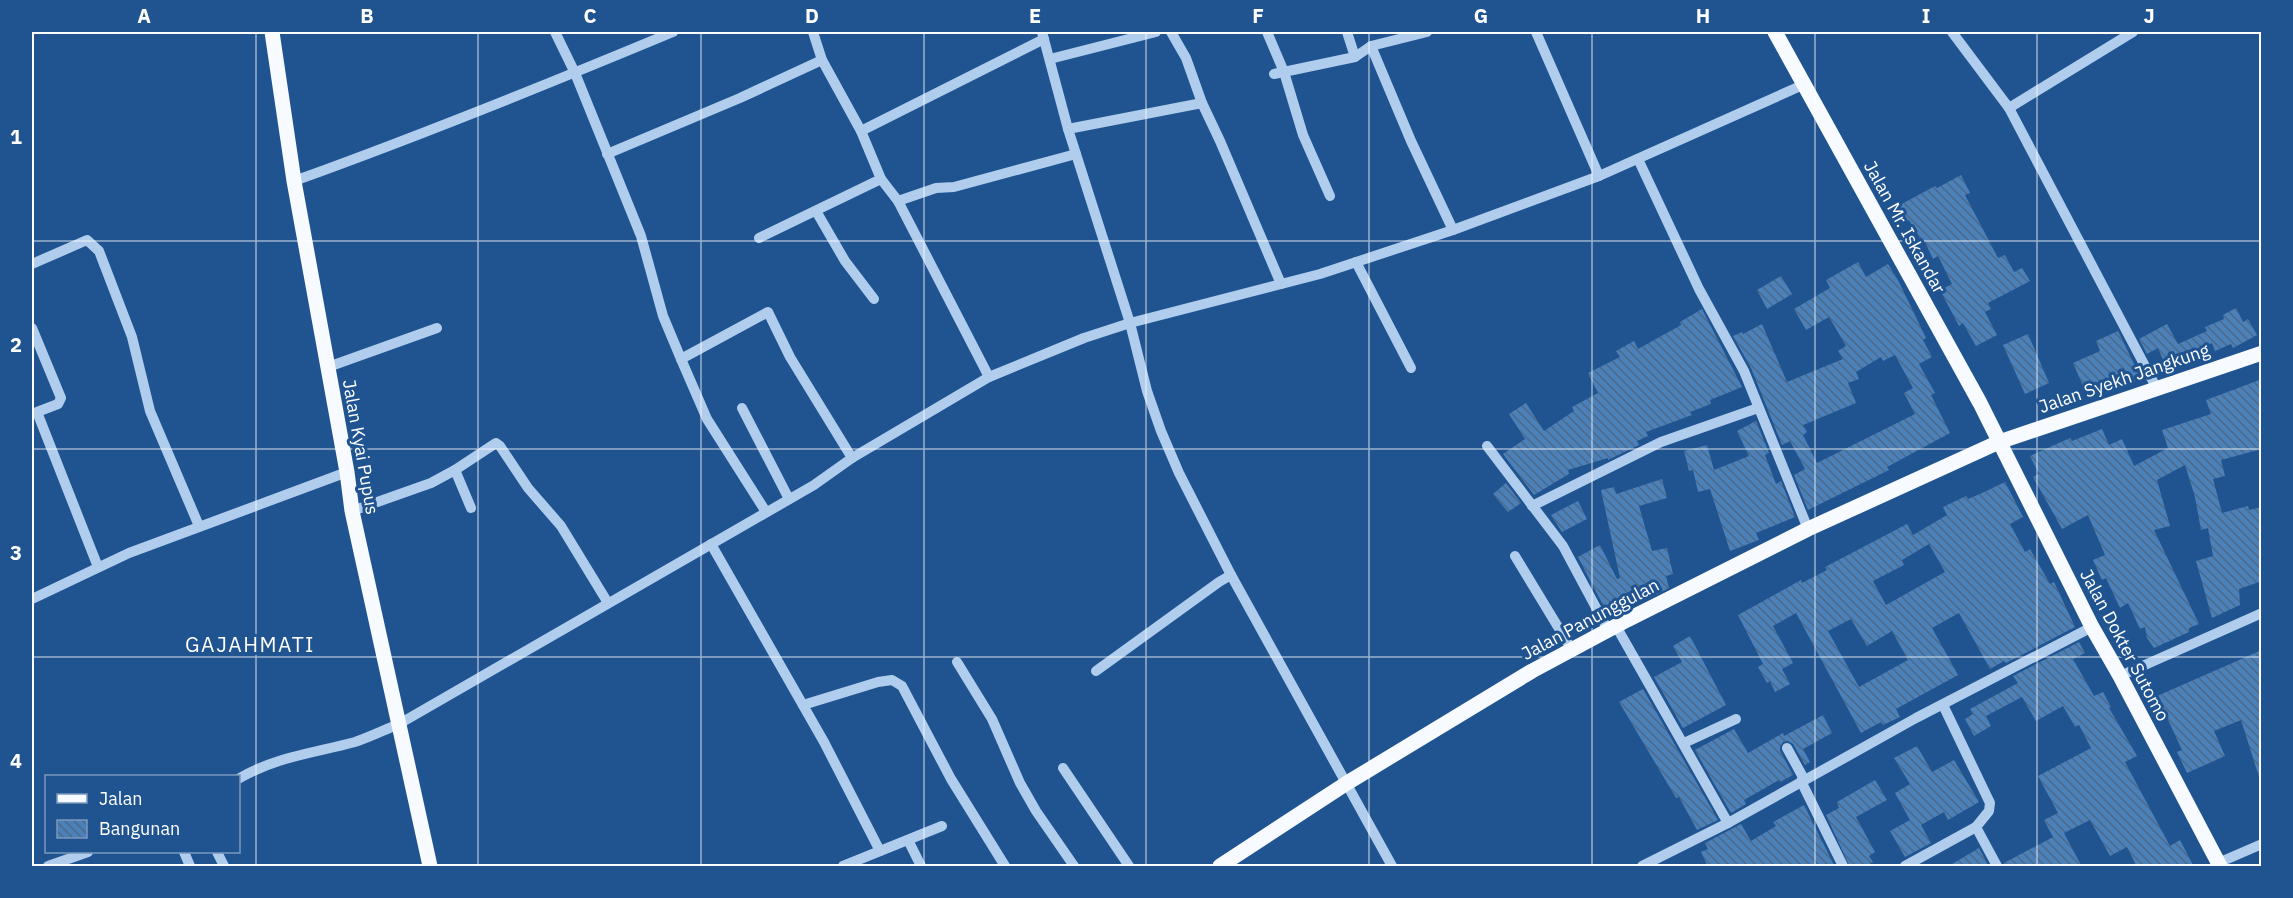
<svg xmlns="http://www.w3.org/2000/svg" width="2293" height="898" viewBox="0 0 2293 898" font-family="'IBM Plex Sans',sans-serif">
<defs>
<pattern id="building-back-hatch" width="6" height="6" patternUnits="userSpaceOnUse" patternTransform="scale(1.5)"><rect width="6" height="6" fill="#4c80b9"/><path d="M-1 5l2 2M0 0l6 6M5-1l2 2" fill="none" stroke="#4c6988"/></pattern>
</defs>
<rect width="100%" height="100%" fill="#205491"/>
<g fill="url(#building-back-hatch)" fill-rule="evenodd">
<path d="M1961,175l9,18 -5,2 33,63 7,-3 9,17 8,-4 8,13 -42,22 3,6 -6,3 12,23 -21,11 -13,-23 -4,3 -19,-36 12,-6 -14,-28 -5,3 -8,-17 -2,1 -14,-23 -2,2 -9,-16 37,-20 2,2z"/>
<path d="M1858,262l8,15 22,-13 11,18 27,56 -3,2 9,17 -13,7 16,29 -4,2 19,38 -63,34 2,3 -81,40 -14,-35 11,-6 -15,-28 -8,4 -31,-77 -18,-32 9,-4 1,2 19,-10 25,58 56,-23 -5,-8 8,-5 -17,-29 -23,13 -12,-21 36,-21 -4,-8zM1895,355l18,33 -9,5 11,21 -98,49 -14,-28 4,-3 -4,-7 53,-22 -8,-20 11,-4 -3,-7 25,-15 2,4z"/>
<path d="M1781,276l11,18 -25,15 -10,-19z"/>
<path d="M2236,308l7,14 5,-3 9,16 -24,13 -2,-4 -16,7 -3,-8 -46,24 -8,-19 -11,6 -8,-15 28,-15 11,20 29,-13 -2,-4 19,-8 -1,-4z"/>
<path d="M1702,309l40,78 -32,13 1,4 -21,8 2,3 -46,17 2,4 -11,5 2,4 -31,15v-2l-40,12 1,4 -35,21 -31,-41 22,-15 -16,-25 17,-11 18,28 30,-20 -2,-4 26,-14 -10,-20 32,-16 -4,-6 18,-10 4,8 43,-24 -1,-3z"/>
<path d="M2118,331l23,47 -25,11 -3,-6 -26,12 -14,-32 27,-12 -4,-10z"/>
<path d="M2028,334l21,49 -24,11 -22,-49z"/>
<path d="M2262,379v70l-41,11 4,16 -12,3 9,34 26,-7 1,4 13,-3v74l-23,8 1,16 -28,13 -16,-57 17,-5 -5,-28 -7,2 -6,-33 -10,-32 -28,15 13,46 -16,4 45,94 -10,4v4l-35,16 -7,-10 -2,-11 -5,2 -12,-26 -8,5 -14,-30 -4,2 -9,-20 12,-5 -17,-40 -26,14 -29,-52 6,-3 -9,-18 40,-18 2,3 30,-12 7,16 13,-6 12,27 34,-18 -6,-18 49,-16 -5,-14z"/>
<path d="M1756,421l13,32 -4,2 11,29 5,-3 14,36 -39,16 3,7 -29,11 -20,-62 -12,3 -5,-22 -4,1 -5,-20 23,-6 7,25 35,-14 -12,-25z"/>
<path d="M1662,479l5,19 -28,8 13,45 15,-3 6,26 -7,2 3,12 -19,10 -7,2 -1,-3 -25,14 -1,-3 -9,5 -29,-56 22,-12 17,34 3,-1 -19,-88 13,-3 2,7z"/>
<path d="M2005,482l18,35 -13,7 15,28 5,-3 20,35 4,-2 21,45 -69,36 -2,-2 -14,8 -31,-56 -27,15 26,47 -62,34 4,8 -17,8 -2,-3 -20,11 -65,-120 -23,13 20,37 -11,6 8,15 -15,8 -5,-11 -3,2 -9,-16 5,-3 -25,-49 63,-35 1,3 25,-13 -2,-3 82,-43 6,11 34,-20 -4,-8 23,-11 2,3 14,-6zM1929,544l16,28 -59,33 -13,-24 31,-16 -2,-5zM1851,619l16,27 25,-15 16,29 -49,27 -31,-56z"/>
<path d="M1506,483l15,20 -13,9 -15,-18z"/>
<path d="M1578,501l9,18 -25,13 -11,-17z"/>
<path d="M1690,636l36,69 -43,23 -29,-51 28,-15 -9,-16z"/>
<path d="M2079,642l6,11 -12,6 21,37 9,-4 8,15 -2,1 28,48 -12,6 45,84 10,-6 14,27h-57l-10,-20 -17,9 -20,-36 -26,13 18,34h-78v-4l49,-26 -9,-17 14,-7 -20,-37 53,-28 -12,-23 -4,2 -12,-21 -27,15 -14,-24 -36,19 5,10 -17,10 -9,-17 8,-5 -3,-5 48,-26 -5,-7z"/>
<path d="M2262,650v126l-3,1 -18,-57 -27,11 11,25 -38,17 -10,-21 5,-2 -25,-54z"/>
<path d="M1643,689l75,131 -21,10 -18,-33 -3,1 -57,-96z"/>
<path d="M1823,715l9,18 -29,16 7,13 -5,3 -12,-21 -5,-3 -5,1 -3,5v4l13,24 -13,7 -1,-2 -35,20 2,4 -15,9 -36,-63 39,-21 14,24 35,-20 1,3z"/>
<path d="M1917,746l15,26 22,-12 25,42 -31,18 -4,-8 -23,13 10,18 -26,14 -15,-26 20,-11 -15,-27 15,-9 -16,-26z"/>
<path d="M1875,780l12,20 -31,17 19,35 -6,4 4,6 -8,5h-15l-24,-52 13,-7 -2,-6z"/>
<path d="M1804,805l31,62h-127l-7,-15 7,-3 -3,-6 36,-19 10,17 25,-15 -3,-4z"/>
<path d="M1979,848l10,19h-42z"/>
</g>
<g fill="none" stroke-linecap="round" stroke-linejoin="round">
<g stroke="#b0cded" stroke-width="10">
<path d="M555,32l20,41 66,163 22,80 18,43 26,60 59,93"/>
<path d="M813,32l9,28 39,71 20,48 17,22 91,176"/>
<path d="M1042,32l26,97 62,194 17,68 14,40 18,42 52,102 161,291"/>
<path d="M1171,32l15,26 16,45 18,38 61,143"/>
<path d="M1267,32l17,40 19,63 27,61"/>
<path d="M1347,32l8,25"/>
<path d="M1536,32l63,144"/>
<path d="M1952,32l57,76 147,279"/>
<path d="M1371,46l40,95 42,89"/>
<path d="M1050,59l106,-27"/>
<path d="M1274,74l81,-17 16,-11 56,-14"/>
<path d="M2009,108l124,-76"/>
<path d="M1068,129l134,-26"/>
<path d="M861,131l183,-92"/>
<path d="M607,154l133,-56 82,-38"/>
<path d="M1638,159l61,130 45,82 64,158"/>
<path d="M294,181c128,-46 254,-97 379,-149"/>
<path d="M898,201l38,-13 18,-1 122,-33"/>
<path d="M816,211l29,50 29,38"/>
<path d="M759,238l122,-59"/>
<path d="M1356,262l55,106"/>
<path d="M32,264l55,-24 12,11 33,86 18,74 49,115"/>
<path d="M32,328l29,70 -3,6 -21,8 61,155"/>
<path d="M681,359l87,-47 22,45 62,101"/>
<path d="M328,367l109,-39"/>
<path d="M742,408l47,91"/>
<path d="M1487,446l76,100 45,84"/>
<path d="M455,470l41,-27 4,3 28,42 33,38 47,77"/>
<path d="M1532,506l129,-64 97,-34"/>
<path d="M352,511l79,-28 24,-13 16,38"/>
<path d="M711,544l113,198 56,109"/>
<path d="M1515,556l57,94"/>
<path d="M32,599l97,-46 218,-81"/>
<path d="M1616,626l112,197"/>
<path d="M957,662l35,57 28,64 16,28 38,55"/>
<path d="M1096,671l123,-89 12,-7"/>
<path d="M2120,676l142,-63"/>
<path d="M803,705l75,-23 14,-2 10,6 49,93 54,87"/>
<path d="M1684,743l52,-24"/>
<path d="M1787,748l17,31"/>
<path d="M1063,768l66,98"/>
<path d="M238,779c37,-22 76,-26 117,-37 15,-5 29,-12 44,-18l415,-239 38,-27 137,-81 95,-39 46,-15 190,-49 133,-44 146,-54 206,-92"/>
<path d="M1801,781l42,85"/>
<path d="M1976,827l21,39"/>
<path d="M908,840l13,26"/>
<path d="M184,852l6,14"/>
<path d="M217,852l7,14"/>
<path d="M2218,863l44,-19"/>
<path d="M48,866l40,-14"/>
<path d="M843,866l99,-40"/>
<path d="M1642,866l86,-43 188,-105 176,-91"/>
<path d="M1905,866l71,-39 13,-16 1,-8 -47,-98"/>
</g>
<g stroke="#f7faff" stroke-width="15">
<path d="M272,32l22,149 53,291 5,39 78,355"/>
<path d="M1775,32l205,371 112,224 28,49 100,190"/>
<path d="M1220,866l127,-83 185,-112 95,-51 181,-91 191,-87 263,-89"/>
</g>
</g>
<path fill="none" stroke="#fff" stroke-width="1.5" stroke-opacity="0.55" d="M256,32v834M478,32v834M701,32v834M924,32v834M1146,32v834M1369,32v834M1592,32v834M1815,32v834M2037,32v834M32,241h2230M32,449h2230M32,657h2230"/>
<g text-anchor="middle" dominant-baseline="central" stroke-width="6" stroke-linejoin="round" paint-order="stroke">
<g font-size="18" fill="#fff" stroke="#205491">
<text transform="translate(1905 227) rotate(61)">Jalan Mr. Iskandar</text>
<text transform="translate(2124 378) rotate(-19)">Jalan Syekh Jangkung</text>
<text transform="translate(361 447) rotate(80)">Jalan Kyai Pupus</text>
<text transform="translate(1590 619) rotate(-28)">Jalan Panunggulan</text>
<text transform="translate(2125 645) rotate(62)">Jalan Dokter Sutomo</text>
</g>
<g font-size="21" letter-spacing="1.5" fill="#fff" stroke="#205491">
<text x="250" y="644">GAJAHMATI</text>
</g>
</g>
<rect width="2293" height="898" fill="none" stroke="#205491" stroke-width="66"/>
<rect x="45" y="775" width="195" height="78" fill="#205491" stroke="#7998bd" stroke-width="1.5"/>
<rect x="57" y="794" width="30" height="9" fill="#f7faff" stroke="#7998bd" stroke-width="1.5"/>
<text x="99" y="805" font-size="18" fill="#ffffff">Jalan</text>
<rect x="57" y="820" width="30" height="18" fill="url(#building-back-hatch)" stroke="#7998bd" stroke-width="1.5"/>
<text x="99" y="835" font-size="18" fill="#ffffff">Bangunan</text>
<rect x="33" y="33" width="2227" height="832" fill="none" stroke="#fff" stroke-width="2"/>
<g font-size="20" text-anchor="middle" font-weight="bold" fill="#fff">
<text x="144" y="23">A</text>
<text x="367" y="23">B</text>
<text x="590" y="23">C</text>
<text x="812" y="23">D</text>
<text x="1035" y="23">E</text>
<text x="1258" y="23">F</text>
<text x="1481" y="23">G</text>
<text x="1703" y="23">H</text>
<text x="1926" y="23">I</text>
<text x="2149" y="23">J</text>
<text x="16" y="144">1</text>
<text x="16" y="352">2</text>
<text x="16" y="560">3</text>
<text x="16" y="768">4</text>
</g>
</svg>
